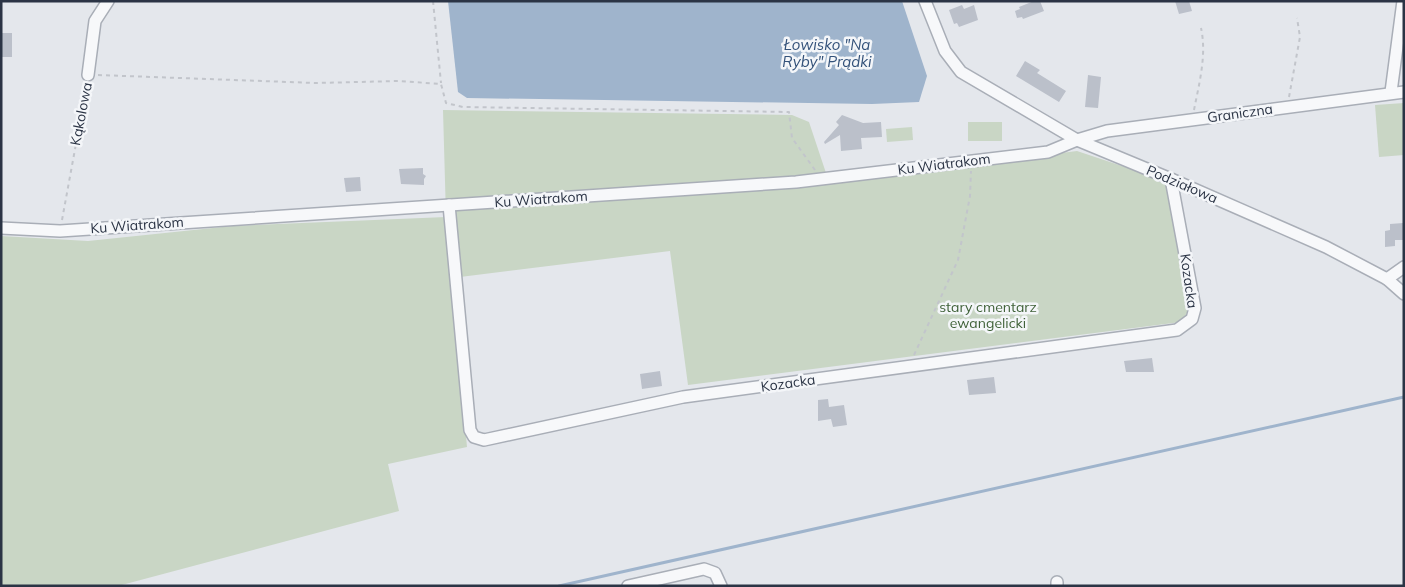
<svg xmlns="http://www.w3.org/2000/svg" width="1405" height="587" viewBox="0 0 1405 587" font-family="Mulish,sans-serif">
<rect width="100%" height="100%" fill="#e4e7ec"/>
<g fill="#c9d6c5">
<path d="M1404,103v52l-25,2 -4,-52z"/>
<path d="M443,110l349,5 17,7 20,60 248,-31 54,18 37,16 21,125 -8,12 -493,63 -18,-134 -218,27 15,169 -79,17 11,47 -281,75h-117v-350l87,5 144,-15 214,-9z"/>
<rect x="968" y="122" width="34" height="19"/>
<path d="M912,127l1,13 -26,2 -1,-13z"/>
</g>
<path fill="#9fb4cc" d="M448,1h454l25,75 -8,26 -47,2 -405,-6 -9,-6z"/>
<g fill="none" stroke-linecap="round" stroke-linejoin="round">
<path stroke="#9fb4cc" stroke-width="3" d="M559,586l845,-189"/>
</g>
<g fill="#bbc0ca">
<path d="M1034,1h6l4,10 -21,8 -1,-2 -5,1 -2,-7 5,-2 -1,-2z"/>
<path d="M1175,1h14l3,10 -13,3z"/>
<path d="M962,5l2,4 10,-4 4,15 -19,7 -2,-4 -3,1 -5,-14z"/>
<rect x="1" y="33" width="11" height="24"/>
<path d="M1025,61l15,9 -3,3 29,18 -7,11 -43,-26z"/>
<path d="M1088,75l13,2 -3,31 -13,-1z"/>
<path d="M842,115l21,8 18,-1 1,15 -21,1 1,11 -21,2 -1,-16 -15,9 -1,-2 15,-17 -3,-3z"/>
<path d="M423,168v6l3,2 -2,3v6l-23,-1 -2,-15z"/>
<path d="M360,177l1,14 -15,1 -2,-14z"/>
<path d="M1403,223v17h-8v6l-10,1v-16l5,-1v-6z"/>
<path d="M1152,358l2,14h-28l-2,-11z"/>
<path d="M660,371l2,15 -20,3 -2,-15z"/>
<path d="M994,377l2,16 -27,2 -2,-15z"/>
<path d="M828,399l1,8 15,-2 3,20 -14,2 -2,-8 -13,2v-21z"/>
</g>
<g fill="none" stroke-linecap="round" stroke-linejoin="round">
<g stroke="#a9aeb7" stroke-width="14">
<g id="minor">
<path d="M925,1l20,50 16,21 116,68 94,39 155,68 61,32 17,15"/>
<path d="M88,75l7,-54 13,-20"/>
<path d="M1391,92l12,-91"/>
<path d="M449,205l21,225 4,7 10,3 199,-43 494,-67 15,-11 3,-11 -24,-129"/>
<path d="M1,228l59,3 736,-49 252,-30 29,-12 30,-9 297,-39"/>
<path d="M1387,279l17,-12"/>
<path d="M628,586l76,-17 11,4 6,13"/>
<path d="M1057,586v-4"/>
</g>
</g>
<g stroke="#c2c5cb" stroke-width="2" stroke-dasharray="4 4" stroke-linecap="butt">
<path d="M433,1l8,82"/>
<path d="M98,75l218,8 83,-2 42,3 5,19 17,4 326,5 3,26 23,32"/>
<path d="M1289,97l11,-60 -3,-19"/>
<path d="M1194,110c5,-26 13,-55 7,-82"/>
<path d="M62,220l25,-136"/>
<path d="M914,355l44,-95 12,-64 1,-25"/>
</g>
<use href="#minor" stroke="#f7f8fa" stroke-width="11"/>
</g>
<g text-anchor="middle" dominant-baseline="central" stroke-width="5" stroke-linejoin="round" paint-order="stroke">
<g font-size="14" fill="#2b3445" stroke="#f4f6f9">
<text transform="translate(1240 113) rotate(-8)">Graniczna</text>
<text transform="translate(81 114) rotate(-79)">Kąkolowa</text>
<text transform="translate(944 164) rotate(-7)">Ku Wiatrakom</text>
<text transform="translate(1182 184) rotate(23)">Podziałowa</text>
<text transform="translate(541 199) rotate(-4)">Ku Wiatrakom</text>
<text transform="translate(137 225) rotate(-4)">Ku Wiatrakom</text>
<text transform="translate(1189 281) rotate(82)">Kozacka</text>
<text transform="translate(788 383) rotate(-8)">Kozacka</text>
</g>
<g font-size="14" fill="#3f6138" stroke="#f4f6f9">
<text x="988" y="307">stary cmentarz<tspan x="988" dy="16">ewangelicki</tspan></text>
</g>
<g font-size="15" font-style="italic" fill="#34527a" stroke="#f4f6f9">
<text x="827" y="44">Łowisko "Na<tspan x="827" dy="17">Ryby" Prądki</tspan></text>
</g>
</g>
<rect width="1405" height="587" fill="none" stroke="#2b3445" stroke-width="5"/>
</svg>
